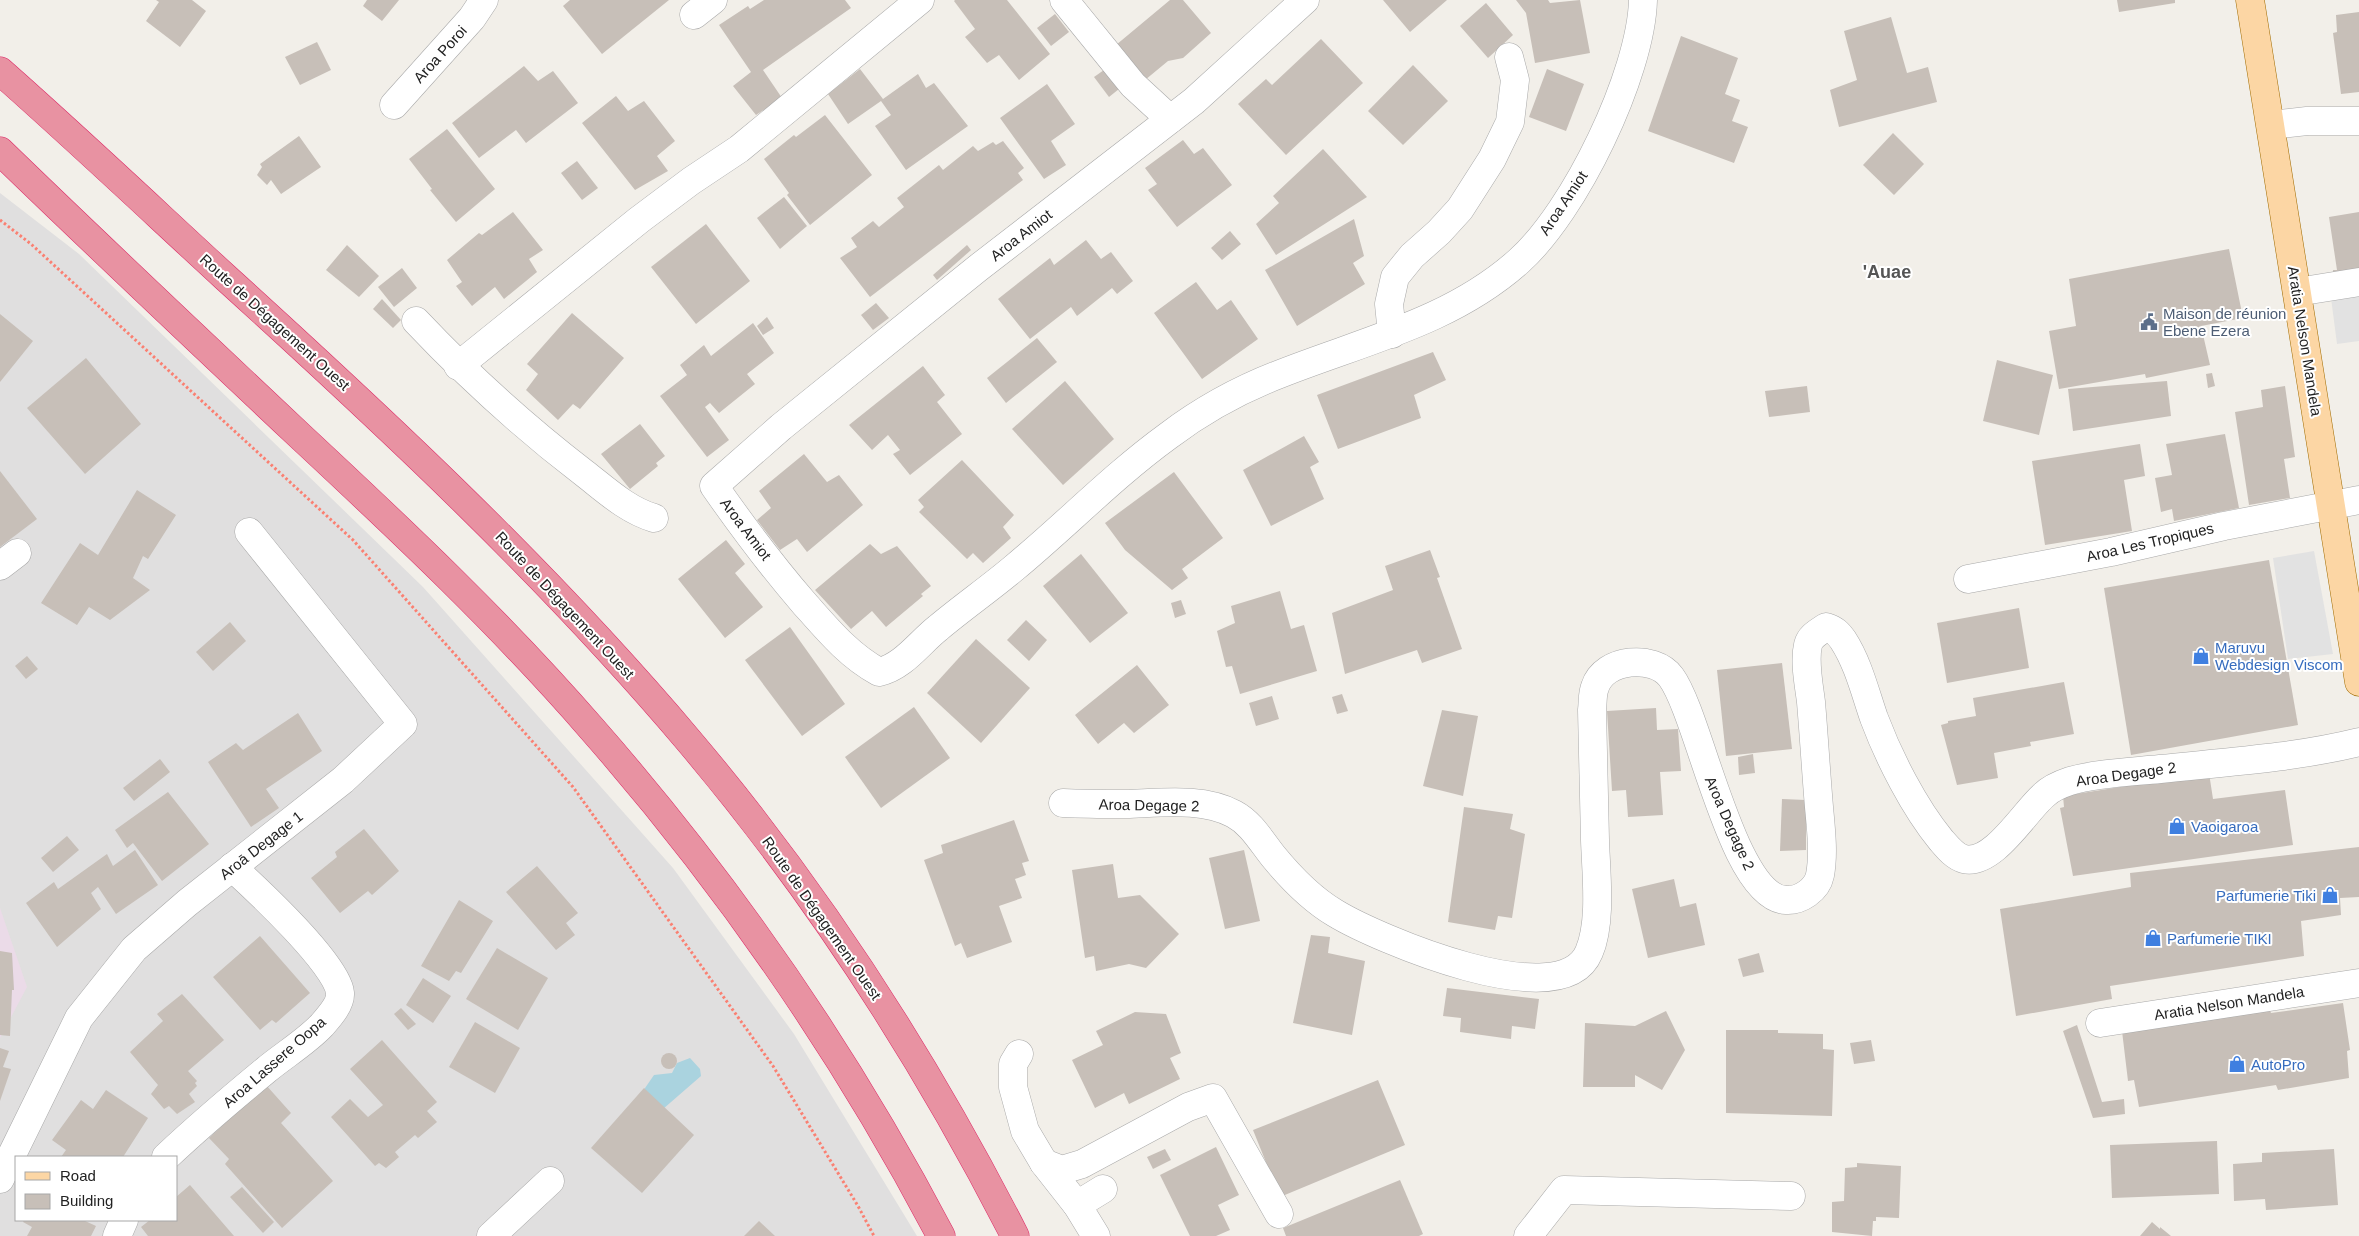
<svg xmlns="http://www.w3.org/2000/svg" width="2359" height="1236" viewBox="0 0 2359 1236" font-family="Arial,sans-serif">
<rect width="100%" height="100%" fill="#f2efe9"/>
<path fill="#e0dfdf" fill-rule="evenodd" d="M0,193l79,61 344,333 250,281 121,166 123,202h-917zM16,1157h160v63h-160z"/>
<path fill="#ebdbe8" d="M0,908l27,79 -27,51z"/>
<g fill="#e2e2e2">
<path d="M2359,295v46l-22,3 -6,-46z"/>
<path d="M2314,551l19,103 -45,5 -15,-101z"/>
</g>
<path fill="#aad3df" d="M690,1058l10,11 1,7 -38,33 -20,-18 11,-16 18,-2 5,-10z"/>
<g fill="#c7bfb8">
<path d="M156,0h36l14,11 -26,36 -34,-26 13,-19z"/>
<path d="M367,0h32l-17,21 -19,-15z"/>
<path d="M570,0h99l-67,54 -39,-48z"/>
<path d="M764,0h81l6,8 -88,62 19,28 -26,17 -23,-29 18,-14 -32,-47 29,-19 2,3z"/>
<path d="M955,0h52l43,54 -31,26 -20,-25 -12,8 -22,-26 10,-8 -21,-28z"/>
<path d="M1170,0h13l28,33 -28,25 -15,3 -23,19 -29,-35z"/>
<path d="M1383,0h64l-37,32z"/>
<path d="M1516,0h32l2,3 30,-3 10,53 -55,10 -9,-50z"/>
<path d="M2117,0h58v3l-56,9z"/>
<path d="M1486,3l27,32 -25,23 -28,-32z"/>
<path d="M2359,12v80l-18,2 -8,-61 4,-1 -1,-17z"/>
<path d="M1055,14l14,18 -18,14 -14,-18z"/>
<path d="M1891,17l16,56 21,-6 9,35 -98,25 -9,-37 27,-10 -13,-49z"/>
<path d="M1681,36l57,22 -13,36 15,6 -8,21 16,6 -14,36 -86,-32z"/>
<path d="M1321,39l42,44 -77,72 -48,-51 28,-25 6,6z"/>
<path d="M317,42l14,28 -31,15 -15,-28z"/>
<path d="M1413,65l35,36 -45,44 -35,-34z"/>
<path d="M524,66l14,15 15,-10 25,32 -52,40 -10,-13 -37,28 -27,-35z"/>
<path d="M860,69l23,30 35,-25 8,14 8,-5 34,43 -62,44 -31,-44 16,-11 -10,-14 -33,23 -20,-30z"/>
<path d="M1547,69l37,15 -18,47 -37,-14z"/>
<path d="M1104,70l15,19 -10,8 -15,-20z"/>
<path d="M1047,84l28,40 -24,17 15,24 -22,14 -44,-61z"/>
<path d="M616,96l12,15 16,-10 31,40 -18,15 11,15 -33,19 -53,-67z"/>
<path d="M825,115l47,60 -62,50 -23,-30 2,-2 -25,-34 30,-24 2,2z"/>
<path d="M447,129l48,60 -39,33 -26,-32 2,-1 -23,-30z"/>
<path d="M1893,133l31,31 -30,31 -31,-30z"/>
<path d="M299,136l22,31 -40,27 -10,-14 -4,5 -10,-10 5,-8 -2,-3z"/>
<path d="M1183,140l11,14 9,-6 29,37 -55,42 -29,-37 9,-6 -12,-16z"/>
<path d="M1003,141l21,27 -6,5 5,7 -153,117 -30,-39 17,-11 -6,-9 22,-17 6,6 25,-20 -7,-9 42,-33 4,5 30,-24 5,5 15,-9 3,3z"/>
<path d="M1323,149l44,48 -91,58 -20,-31 23,-21 -6,-7z"/>
<path d="M577,161l21,27 -16,12 -21,-27z"/>
<path d="M784,197l23,29 -27,23 -23,-31z"/>
<path d="M513,212l30,38 -14,9 8,13 -33,27 -9,-12 -23,19 -16,-20 6,-4 -15,-22 32,-27 3,2z"/>
<path d="M2359,212v69l-25,4 -1,-15h4l-8,-53z"/>
<path d="M1354,219l10,37 -11,7 12,21 -68,42 -32,-56z"/>
<path d="M706,224l44,57 -54,43 -45,-57z"/>
<path d="M1230,231l11,13 -19,16 -11,-12z"/>
<path d="M1086,240l15,19 10,-7 22,29 -16,13 -5,-6 -35,28 -6,-9 -41,32 -32,-40 52,-41 4,7z"/>
<path d="M347,245l32,31 -20,21 -33,-27z"/>
<path d="M967,245l4,5 -34,30 -4,-5z"/>
<path d="M2229,249l14,69 -42,8 9,39 -64,13 -1,-4 -86,15 -10,-58 27,-5 -7,-47z"/>
<path d="M402,268l15,20 -23,19 -16,-20z"/>
<path d="M1196,282l21,28 14,-10 27,39 -56,40 -48,-66z"/>
<path d="M382,299l19,21 -8,8 -20,-19z"/>
<path d="M876,303l13,15 -16,12 -12,-15z"/>
<path d="M572,313l52,45 -44,51 -7,-5 -15,16 -32,-30 12,-16 -11,-10z"/>
<path d="M0,314l33,27 -33,41z"/>
<path d="M767,317l7,11 -11,7 -6,-9z"/>
<path d="M753,323l21,30 -27,21 8,10 -36,29 -9,-10 -5,4 24,33 -22,17 -47,-61 27,-21 -7,-10 24,-20 7,11z"/>
<path d="M1037,338l20,24 -51,41 -19,-25z"/>
<path d="M1433,352l13,28 -32,15 7,23 -83,31 -21,-54z"/>
<path d="M86,358l55,66 -56,50 -58,-66z"/>
<path d="M1997,360l56,15 -14,60 -56,-14z"/>
<path d="M923,366l22,29 -8,7 25,32 -52,41 -17,-21 7,-4 -12,-15 -16,15 -23,-25z"/>
<path d="M2212,373l3,13 -7,2 -2,-14z"/>
<path d="M1065,381l49,58 -51,46 -51,-56z"/>
<path d="M2167,381l4,35 -98,15 -5,-42z"/>
<path d="M1807,386l3,26 -41,5 -4,-26z"/>
<path d="M2285,386l10,71 -11,2 6,39 -41,7 -14,-93 28,-5 -2,-17z"/>
<path d="M640,424l25,32 -9,7 2,3 -28,23 -29,-35z"/>
<path d="M2225,434l14,74 -65,13 -2,-12 -11,3 -6,-34 17,-3 -6,-31z"/>
<path d="M1304,436l15,26 -9,5 14,32 -53,27 -28,-56z"/>
<path d="M2140,444l5,32 -21,4 8,51 -87,14 -13,-84z"/>
<path d="M804,454l23,28 12,-7 24,30 -56,47 -10,-13 -17,11 -23,-30 14,-12 -12,-17z"/>
<path d="M962,460l52,55 -11,12 8,11 -28,25 -10,-10 -6,6 -48,-47 5,-5 -6,-7z"/>
<path d="M0,471l37,48 -37,28z"/>
<path d="M1174,472l49,66 -41,31 6,9 -16,12 -47,-40 -20,-27z"/>
<path d="M137,490l39,25 -28,44 -5,-3 -10,22 17,12 -40,30 -21,-13 -12,18 -36,-22 39,-60 18,12z"/>
<path d="M726,540l19,24 -10,9 28,34 -38,31 -47,-59z"/>
<path d="M870,544l11,10 16,-8 34,40 -10,8 2,2 -37,31 -14,-16 -21,18 -36,-39z"/>
<path d="M1430,550l10,27 -3,1 25,71 -40,14 -5,-13 -72,24 -13,-61 61,-23 -8,-24z"/>
<path d="M1081,554l47,59 -38,30 -47,-57z"/>
<path d="M2269,560l29,165 -167,30 -27,-167z"/>
<path d="M1280,591l11,38 13,-4 13,46 -77,23 -8,-28 -6,1 -9,-36 18,-8 -4,-17z"/>
<path d="M1181,600l5,14 -11,4 -4,-15z"/>
<path d="M2019,608l10,60 -82,15 -10,-60z"/>
<path d="M1026,620l21,20 -18,21 -22,-21z"/>
<path d="M230,622l16,19 -33,30 -17,-19z"/>
<path d="M790,627l55,77 -43,32 -57,-76z"/>
<path d="M976,639l54,49 -49,55 -54,-50z"/>
<path d="M27,656l11,13 -12,10 -11,-13z"/>
<path d="M1782,663l10,86 -66,7 -9,-86z"/>
<path d="M1137,665l32,40 -35,28 -10,-10 -26,21 -23,-29z"/>
<path d="M2064,682l10,52 -44,8 1,4 -37,7 4,25 -41,7 -16,-60 7,-2v-2l28,-5 -3,-18z"/>
<path d="M1342,694l6,17 -11,3 -5,-17z"/>
<path d="M1272,696l7,23 -23,7 -7,-23z"/>
<path d="M914,707l36,51 -69,50 -36,-51z"/>
<path d="M1656,708l1,22 21,-1 3,42 -21,1 3,43 -35,2 -2,-27 -14,1 -5,-80z"/>
<path d="M1442,710l36,6 -15,80 -40,-10z"/>
<path d="M298,713l24,38 -56,38 13,19 -28,19 -43,-65 28,-19 7,7z"/>
<path d="M1753,754l2,19 -16,2 -1,-18z"/>
<path d="M160,759l10,13 -36,29 -11,-13z"/>
<path d="M2209,773l4,26 72,-9 8,55 -220,31 -13,-68 4,-1 -1,-11z"/>
<path d="M168,792l41,52 -47,37 -29,-38 -6,5 -12,-18z"/>
<path d="M1782,799l24,1v50l-26,1z"/>
<path d="M1464,807l49,7 -3,15 15,5 -13,84 -14,-2 -3,14 -47,-8z"/>
<path d="M1014,820l15,41 -7,2 4,12 -11,4 7,19 -23,8 13,36 -45,16 -6,-15 -6,3 -31,-86 19,-7 -2,-8z"/>
<path d="M364,829l35,42 -27,24 -4,-4 -28,22 -29,-35 26,-21 -2,-5z"/>
<path d="M67,836l12,14 -26,22 -12,-14z"/>
<path d="M2359,847v50l-19,1 1,17 -40,6 3,35 -194,30 2,13 -96,17 -16,-107 131,-22 -1,-14z"/>
<path d="M135,850l23,35 -42,29 -18,-27 -7,6 10,16 -44,38 -31,-44 28,-21 4,7 49,-35 6,12z"/>
<path d="M1244,850l16,71 -35,8 -16,-71z"/>
<path d="M1113,864l5,34 22,-3 39,39 -33,34 -17,-4 -33,7 -2,-15 -9,2 -13,-88z"/>
<path d="M537,866l41,47 -12,10 9,12 -19,15 -50,-58z"/>
<path d="M1674,879l6,28 16,-4 9,42 -57,13 -16,-69z"/>
<path d="M459,900l34,21 -32,52 -5,-2 -7,10 -28,-15z"/>
<path d="M1311,935l19,2 -2,16 37,8 -13,74 -59,-12z"/>
<path d="M260,936l50,57 -34,30 -4,-3 -12,10 -47,-53z"/>
<path d="M497,948l51,30 -30,52 -52,-31z"/>
<path d="M0,951l12,2 2,37h-2l-2,46 -10,-1z"/>
<path d="M1759,953l5,19 -21,5 -5,-18z"/>
<path d="M423,978l28,18 -18,27 -27,-18z"/>
<path d="M1447,988l92,11 -4,30 -23,-3 -1,13 -51,-7 1,-14 -18,-2z"/>
<path d="M182,994l42,46 -36,31 9,10 -2,2 2,3 -8,8 6,8 -18,12 -8,-8 -5,3 -13,-15 7,-9 -28,-33 33,-31 -6,-7z"/>
<path d="M2343,1003l7,47 -3,1 2,27 -71,12 -2,-5 -137,22 -5,-27 -6,1 -6,-50 147,-23 2,5z"/>
<path d="M401,1008l15,16 -8,6 -14,-16z"/>
<path d="M1666,1011l19,39 -23,40 -27,-15v12h-52l2,-64 50,3z"/>
<path d="M1135,1012l31,2 15,39 -11,5 10,21 -51,25 -5,-11 -29,15 -23,-48 31,-15 -7,-14z"/>
<path d="M475,1022l45,26 -25,45 -46,-26z"/>
<path d="M2077,1025l25,77 22,-3 1,15 -32,4 -30,-87z"/>
<path d="M1726,1030h52v3l45,1v15l11,1 -2,66 -106,-3z"/>
<path d="M382,1040l55,62 -10,9 10,11 -19,16 -3,-3 -20,17 4,5 -13,11 -7,-5 -4,3 -44,-49 19,-18 18,18 15,-12 -33,-36z"/>
<path d="M1871,1040l4,21 -21,3 -4,-21z"/>
<path d="M0,1048l9,3 -6,16 8,2 -11,32z"/>
<circle cx="669" cy="1061" r="8"/>
<path d="M1378,1080l27,65 -125,52 -27,-67z"/>
<path d="M266,1085l25,28 -10,10 52,58 -51,47 -57,-64 4,-5 -20,-21z"/>
<path d="M644,1088l50,47 -52,58 -51,-45z"/>
<path d="M106,1090l42,28 -25,39h-62l5,-7 -14,-10 29,-40 12,9z"/>
<path d="M2217,1141l2,53 -107,4 -2,-53z"/>
<path d="M1216,1147l23,48 -21,10 12,25 -14,6h-26l-30,-61z"/>
<path d="M1165,1149l6,11 -18,9 -6,-12z"/>
<path d="M2334,1149l4,56 -72,5 -1,-11 -31,2 -1,-37 29,-2v-9z"/>
<path d="M1857,1163l44,3 -2,52 -23,-1v4h-3l-1,15 -40,-4v-30l12,-1 1,-33 12,-1z"/>
<path d="M1400,1180l23,54 -4,2h-133l-3,-8z"/>
<path d="M190,1185l44,51h-86l-7,-9 9,-7h26v-23z"/>
<path d="M242,1187l32,35 -11,11 -33,-36z"/>
<path d="M24,1220h59l13,6 -5,10h-64l5,-9 -9,-5z"/>
<path d="M759,1221l16,15h-31z"/>
<path d="M2152,1222l8,7v-2l11,9h-31z"/>
</g>
<g fill="none" stroke-linecap="round" stroke-linejoin="round">
<g stroke="#a9a9a9" stroke-width="29">
<g id="minor">
<path d="M1064,0l69,85 37,34"/>
<path d="M1305,0l-111,101 -216,167 -197,159 -67,59c28,40 57,79 89,116 24,27 45,53 76,70 24,-5 41,-30 59,-44 25,-21 51,-39 76,-60 52,-43 99,-92 154,-132 33,-25 73,-47 112,-62 83,-33 171,-52 239,-113 56,-50 122,-187 124,-261"/>
<path d="M694,15l19,-15"/>
<path d="M394,105l78,-87 12,-18"/>
<path d="M2271,125l36,-4h52"/>
<path d="M2297,292l62,-10"/>
<path d="M416,321c52,55 108,106 168,152 22,17 43,37 70,45"/>
<path d="M1392,334l-3,-30 6,-27 17,-21 27,-24 21,-23 32,-50 18,-37 5,-42 -6,-23"/>
<path d="M458,366l181,-146 52,-39 48,-32 181,-149"/>
<path d="M0,566l17,-13"/>
<path d="M1968,579l143,-27 113,-26 135,-26"/>
<path d="M1063,803c21,1 42,1 63,1 34,-1 77,-7 108,10 17,9 27,27 39,42 18,22 37,42 62,57 41,25 227,105 254,39 13,-30 7,-79 6,-112 -1,-43 -2,-87 -3,-130 1,-7 0,-16 3,-23 9,-29 59,-33 76,-10 29,39 61,221 115,223 14,1 31,-10 34,-25 4,-21 1,-46 -1,-68 -3,-35 -5,-70 -8,-105 -2,-17 -7,-40 -3,-57 2,-9 11,-13 18,-18 9,3 12,6 17,13 15,23 22,52 31,78 15,40 40,89 67,122 6,7 14,17 23,19 29,7 61,-48 80,-64 7,-7 17,-11 26,-14 29,-8 61,-9 90,-12 67,-7 134,-11 199,-27"/>
<path d="M2100,1023l259,-40"/>
<path d="M1019,1054l-6,10v23l12,44 19,32 33,42 19,31"/>
<path d="M166,1157c32,-30 66,-59 100,-87 18,-15 40,-28 56,-45 7,-8 19,-21 18,-32 -2,-28 -85,-105 -108,-126"/>
<path d="M1044,1163l18,7 20,-6 106,-57 25,-9 66,116"/>
<path d="M0,1179l79,-161 55,-69 53,-46 156,-123 60,-56 -154,-192"/>
<path d="M1077,1205l26,-16"/>
<path d="M117,1236l7,-16"/>
<path d="M491,1236l59,-55"/>
<path d="M1528,1236l36,-46 227,6"/>
</g>
</g>
<g stroke="#a06b00" stroke-width="29">
<path id="major" d="M2250,0l109,682"/>
</g>
<g stroke="#dc2a67" stroke-width="29">
<g id="highway">
<path d="M0,71c76,67 150,137 225,206 162,147 322,296 464,464 128,151 236,319 326,495"/>
<path d="M0,151c99,96 200,191 300,285 101,94 202,189 292,293 136,155 253,324 349,507"/>
</g>
</g>
<path stroke="#fa8072" stroke-width="3" stroke-dasharray="2.5 2.5" stroke-linecap="butt" d="M0,220l31,24 322,296 220,247 200,279 85,140 16,30"/>
<use href="#minor" stroke="#fff" stroke-width="28"/>
<use href="#major" stroke="#fcd6a4" stroke-width="28"/>
<use href="#highway" stroke="#e892a2" stroke-width="28"/>
</g>
<defs>
<g id="civic-bare" transform="scale(1.35)"><path d="M-.6-6.5H3V-4.5H.6V-3L4-1V1h2V6H-6V1h2V-1L-.6-3ZM-1.2 2.5V6h2.4V2.5Z" fill="#5c6f8a" stroke="#fff" stroke-width="2.5" paint-order="stroke"/></g>
<g id="shop-bare" transform="scale(1.35)"><path d="M-5-2.5h2.3a2.7 3.5 0 0 1 5.4 0H5L5.5 6h-11ZM-1.5-2.5h3a1.5 2.3 0 0 0-3 0Z" fill="#3f7fe0" stroke="#fff" stroke-width="2.5" paint-order="stroke"/></g>
</defs>
<g fill-rule="evenodd">
<use href="#civic-bare" x="2149" y="322"/>
<use href="#shop-bare" x="2201" y="656"/>
<use href="#shop-bare" x="2177" y="826"/>
<use href="#shop-bare" x="2330" y="895"/>
<use href="#shop-bare" x="2153" y="938"/>
<use href="#shop-bare" x="2237" y="1064"/>
</g>
<g text-anchor="middle" dominant-baseline="central" stroke-width="4" stroke-linejoin="round" paint-order="stroke">
<g font-size="15" fill="#222" stroke="#fff">
<text transform="translate(440 54) rotate(-48)">Aroa Poroi</text>
<text transform="translate(1563 203) rotate(-56)">Aroa Amiot</text>
<text transform="translate(1021 235) rotate(-38)">Aroa Amiot</text>
<text transform="translate(275 322) rotate(42)">Route de Dégagement Ouest</text>
<text transform="translate(2305 341) rotate(81)">Aratia Nelson Mandela</text>
<text transform="translate(746 529) rotate(53)">Aroa Amiot</text>
<text transform="translate(2150 542) rotate(-13)">Aroa Les Tropiques</text>
<text transform="translate(565 605) rotate(47)">Route de Dégagement Ouest</text>
<text transform="translate(2126 774) rotate(-8)">Aroa Degage 2</text>
<text transform="translate(1149 805) rotate(1)">Aroa Degage 2</text>
<text transform="translate(1730 823) rotate(66)">Aroa Degage 2</text>
<text transform="translate(261 845) rotate(-38)">Aroā Degage 1</text>
<text transform="translate(822 918) rotate(55)">Route de Dégagement Ouest</text>
<text transform="translate(2229 1003) rotate(-9)">Aratia Nelson Mandela</text>
<text transform="translate(274 1062) rotate(-41)">Aroa Lassere Oopa</text>
</g>
<g font-size="15" fill="#4e5e75" stroke="#fff" text-anchor="start">
<text x="2163" y="313">Maison de réunion<tspan x="2163" dy="17">Ebene Ezera</tspan></text>
</g>
<g font-size="15" fill="#366cbe" stroke="#fff" text-anchor="start">
<text x="2215" y="647">Maruvu<tspan x="2215" dy="17">Webdesign Viscom</tspan></text>
<text x="2191" y="826">Vaoigaroa</text>
<text x="2316" y="895" text-anchor="end">Parfumerie Tiki</text>
<text x="2167" y="938">Parfumerie TIKI</text>
<text x="2251" y="1064">AutoPro</text>
</g>
<g font-size="18" font-weight="bold" fill="#555" stroke="#fff">
<text x="1887" y="272">'Auae</text>
</g>
</g>
<rect x="15" y="1156" width="162" height="65" fill="#ffffff" stroke="#a7a7a7"/>
<rect x="25" y="1172" width="25" height="8" fill="#fcd6a4" stroke="#a7a7a7"/>
<text x="60" y="1181" font-size="15" fill="#222222">Road</text>
<rect x="25" y="1194" width="25" height="15" fill="#c7bfb8" stroke="#a7a7a7"/>
<text x="60" y="1206" font-size="15" fill="#222222">Building</text>
</svg>
